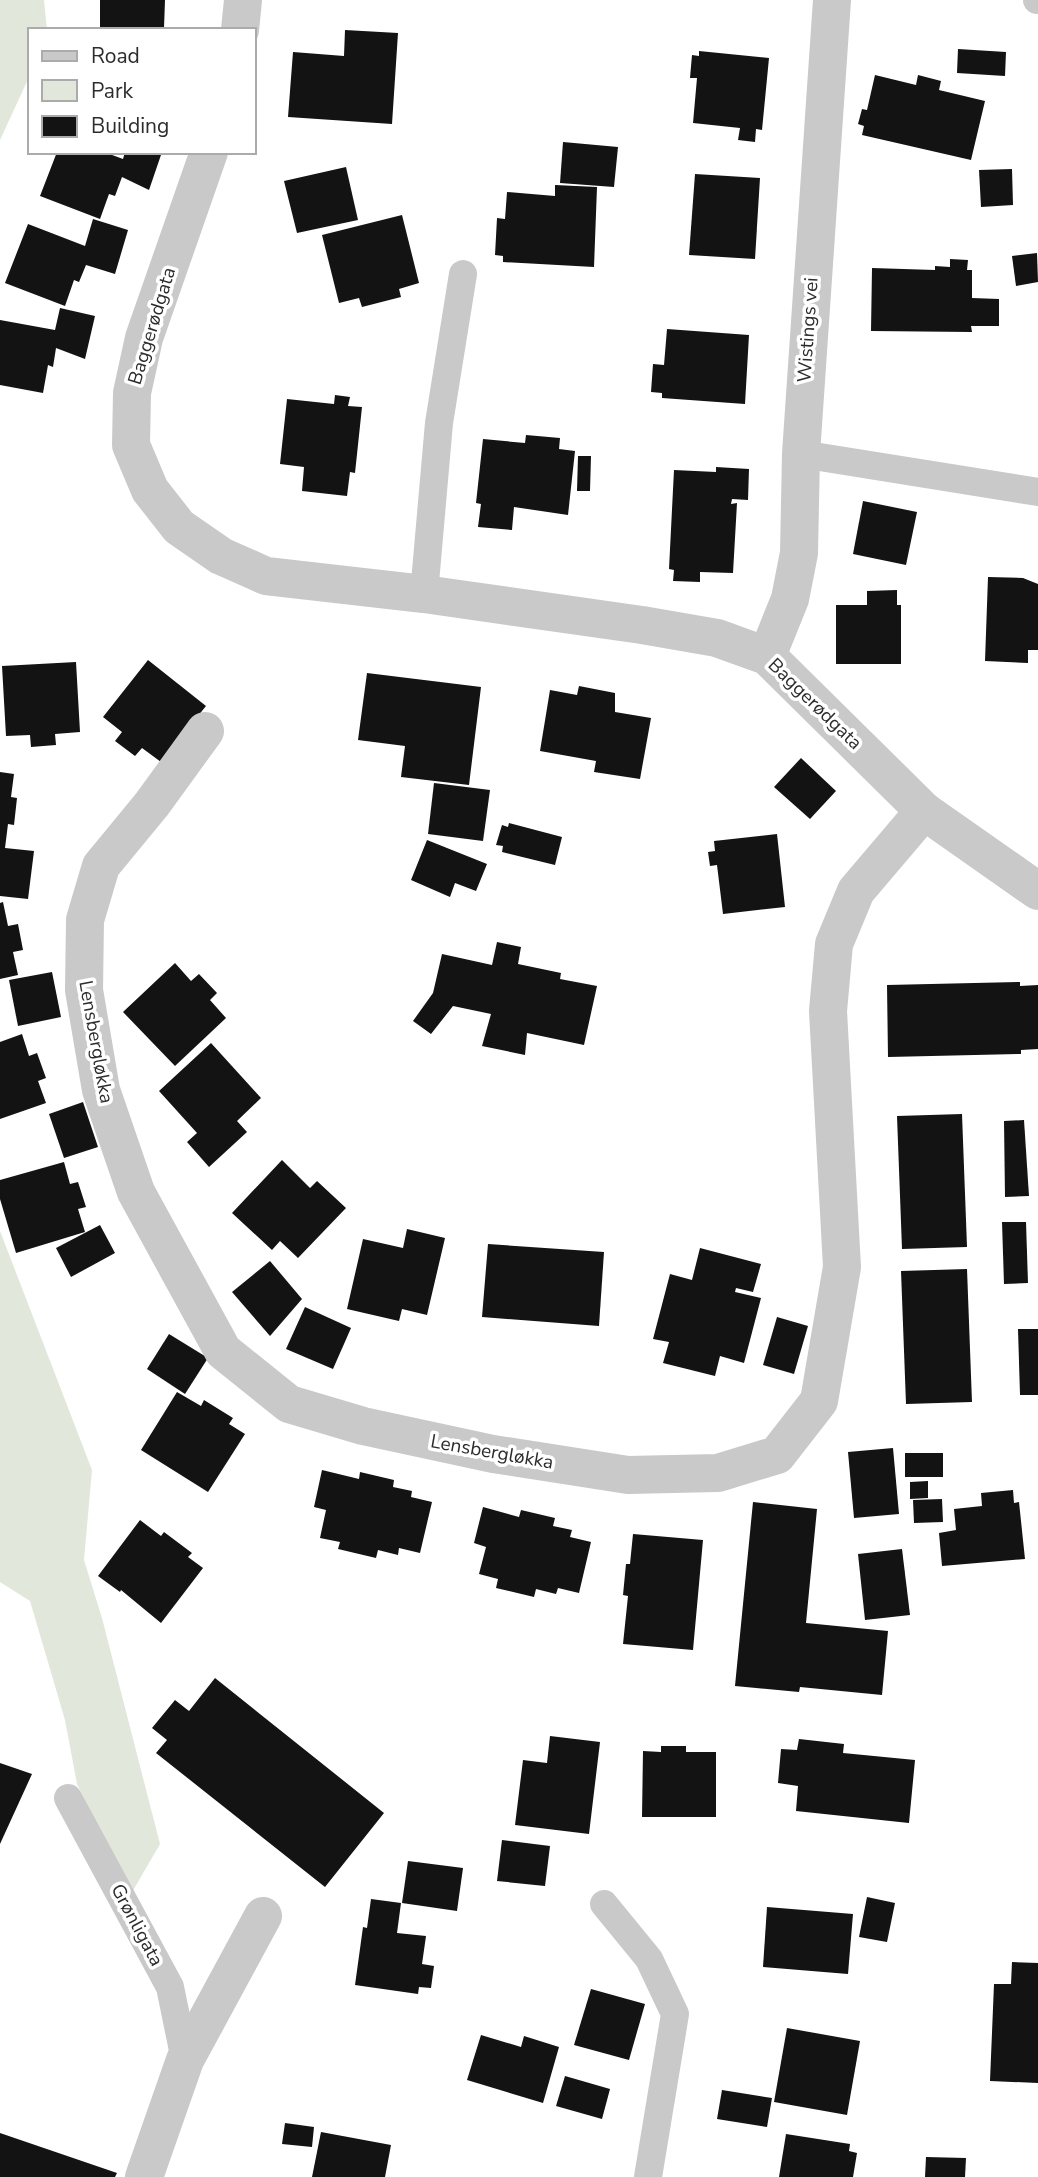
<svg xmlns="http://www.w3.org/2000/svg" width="1038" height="2177" viewBox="0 0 1038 2177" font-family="'Nunito Sans',sans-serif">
<rect width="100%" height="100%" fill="#fff"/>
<g fill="#e1e8db">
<path d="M0,0h44l3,30h-17v45l-30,65z"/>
<path d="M0,1231l92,239 -8,90 18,58 58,226 -29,50 -54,-110 -12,-64 -35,-119 -30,-19z"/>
</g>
<g fill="#131313">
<path d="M100,0h65l-1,28h-64z"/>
<path d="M345,30l53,3 -6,91 -104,-7 5,-65 51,4z"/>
<path d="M958,49l48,3 -1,24 -48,-3z"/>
<path d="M699,51l70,7 -7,72 -6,-1 -1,13 -17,-2 2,-12 -47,-5 4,-45h-7l2,-23 7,1z"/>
<path d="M875,75l41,10 2,-10 23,6 -2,9 46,11 -14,59 -109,-25 2,-9 -6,-2 4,-15 5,1z"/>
<path d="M563,142l55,5 -4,40 -54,-4z"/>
<path d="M57,152h47l19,7 2,-7h37l-13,38 -27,-13 -7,19 -6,-2 -9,25 -60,-23z"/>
<path d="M346,167l12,53 -61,13 -13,-52z"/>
<path d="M1012,169l1,36 -32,2 -2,-37z"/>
<path d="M695,174l65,4 -5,81 -66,-4z"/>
<path d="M555,185l42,2 -3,80 -91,-5v-6l-8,-1 2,-37 8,1 2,-27 48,4z"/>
<path d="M402,215l17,68 -20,6 2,8 -39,10 -3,-9 -20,5 -17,-68z"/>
<path d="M93,219l35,11 -13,44 -29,-9 -7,17 -5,-2 -9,26 -60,-23 23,-59 57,22z"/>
<path d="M1037,253l1,29 -22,4 -4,-30z"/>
<path d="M950,259l18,1 -1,10h5v28l27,1v27h-28l1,6 -101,-1 1,-63 63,2v-4l15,1z"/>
<path d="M60,308l35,8 -10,43 -29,-11 -3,19 -5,-2 -5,28 -43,-8v-65l55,10z"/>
<path d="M667,329l82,6 -4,69 -83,-6v-5l-11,-1 2,-28 11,1z"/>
<path d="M335,395l15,2 -2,9 14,1 -7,66 -5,-1 -3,24 -45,-5 2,-24 -24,-3 7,-65 47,5z"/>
<path d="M526,435l34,3 -1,11 16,2 -7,64 -54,-8 -2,23 -34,-3 3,-23 -5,-1 7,-64 42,4z"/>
<path d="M578,456h13l-1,35h-13z"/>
<path d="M716,467l33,2 -1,31 -16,-1 -1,5 6,-1 -4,70 -33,-1v10l-27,-1 1,-11 -5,-1 5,-99 42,2z"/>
<path d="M863,501l54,11 -11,53 -53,-11z"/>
<path d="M988,577l35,1 15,6v66h-10v13l-43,-2z"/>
<path d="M897,590v15h4v59h-65v-59h31v-14z"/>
<path d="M148,660l58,46 -45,56 -19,-14 -7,8 -20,-15 7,-9 -19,-15z"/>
<path d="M76,662l4,70 -25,2 1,11 -25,2 -1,-12 -24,1 -4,-70z"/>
<path d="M367,673l114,14 -12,98 -68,-8 4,-31 -47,-6z"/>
<path d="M579,686l36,7v19l36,6 -11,61 -46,-7 2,-11 -56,-10 10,-61 27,5z"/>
<path d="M801,758l35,33 -26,28 -36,-32z"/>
<path d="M0,772l14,2 -3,23 6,1 -3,27 -6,-1 -3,24 29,3 -6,48 -28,-3z"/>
<path d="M434,783l56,7 -7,51 -55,-7z"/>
<path d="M509,823l53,14 -7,28 -53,-13 1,-6 -7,-1 6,-20 6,2z"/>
<path d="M777,834l8,73 -62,7 -6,-49 -7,1 -2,-14 7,-1 -1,-10z"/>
<path d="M427,840l60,24 -11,27 -21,-8 -5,14 -39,-17z"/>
<path d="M3,902l5,24 10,-2 5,26 -10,2 5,23 -18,4v-76z"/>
<path d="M497,942l24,5 -3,17 43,9 -1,6 37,7 -13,59 -57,-12 -2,22 -43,-9 9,-32 -38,-8 -22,28 -18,-13 20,-28 9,-39 50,11z"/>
<path d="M175,963l16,18 8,-7 18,19 -7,7 16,18 -51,48 -52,-54z"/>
<path d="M52,972l9,45 -43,9 -9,-46z"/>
<path d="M1020,982v4l18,-1v64l-17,1v4l-133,3 -1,-72z"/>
<path d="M22,1034l7,22 8,-3 9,25 -8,3 8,22 -46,16v-77z"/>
<path d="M211,1043l50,55 -24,23 10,11 -38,35 -22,-25 10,-9 -38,-42z"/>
<path d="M83,1102l15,45 -34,11 -15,-44z"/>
<path d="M962,1114l5,133 -65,2 -5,-133z"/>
<path d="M1024,1120l5,76 -24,1 -1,-76z"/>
<path d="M282,1160l28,28 7,-7 29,27 -48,50 -18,-17 -8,9 -40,-37z"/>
<path d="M64,1162l6,22 8,-2 8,25 -8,2 7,23 -69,21 -16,-54v-19z"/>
<path d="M1002,1222h24l2,61 -24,1z"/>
<path d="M100,1225l15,28 -44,24 -15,-29z"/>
<path d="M407,1229l38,9 -18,77 -25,-6 -3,12 -52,-12 16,-70 40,9z"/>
<path d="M488,1244l116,8 -5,74 -117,-9z"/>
<path d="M700,1248l61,16 -8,28 -17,-4 -1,4 26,6 -17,65 -24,-7 -5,20 -52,-13 6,-21 -16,-3 17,-65 22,6z"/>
<path d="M270,1261l32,38 -32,37 -38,-44z"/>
<path d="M967,1269l5,133 -66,2 -5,-133z"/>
<path d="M305,1307l46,21 -18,41 -47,-20z"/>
<path d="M777,1317l31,9 -14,48 -31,-9z"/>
<path d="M1018,1329h20v66h-18z"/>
<path d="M169,1334l39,24 -23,36 -38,-25z"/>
<path d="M177,1392l24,14 3,-6 29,18 -4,6 16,10 -37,58 -67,-42z"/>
<path d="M893,1448l6,66 -45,4 -6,-66z"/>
<rect x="905" y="1453" width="38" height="24"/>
<path d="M322,1470l37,9 1,-7 34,8 -1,7 19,4 -1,6 21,5 -12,51 -21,-5 -1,7 -20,-5 -2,8 -38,-9 2,-7 -20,-4 6,-28 -12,-3z"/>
<path d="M928,1481v17l-18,1v-17z"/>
<path d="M1013,1490l1,13 5,-1 6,57 -83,7 -3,-33 17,-3 -2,-21 28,-3 -1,-13z"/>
<path d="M942,1499l1,23 -29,1 -1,-23z"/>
<path d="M753,1502l64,7 -11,114 82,8 -6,64 -82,-8 -1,5 -64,-6z"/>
<path d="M483,1507l36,10 2,-7 34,8 -2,8 19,4 -2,7 21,5 -12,51 -21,-5 -2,6 -20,-5 -2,8 -38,-9 2,-9 -19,-5 7,-27 -12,-4z"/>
<path d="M140,1520l21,16 3,-4 28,21 -4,4 15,11 -42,55 -40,-33 -1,2 -22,-16z"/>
<path d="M633,1534l70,6 -10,110 -70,-6 5,-48 -5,-1 3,-31h4z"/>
<path d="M902,1549l8,66 -45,5 -7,-66z"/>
<path d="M215,1678l169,135 -59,74 -169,-134 11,-13 -15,-12 23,-28 14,11z"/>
<path d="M550,1736l50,6 -11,92 -74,-9 8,-65 24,3z"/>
<path d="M799,1739l45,5 -1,9 72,7 -6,63 -113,-12 2,-25 -20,-3 3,-34 16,1z"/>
<path d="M661,1746h25v6h30v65h-74l1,-66 18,1z"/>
<path d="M0,1763l32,11 -32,70z"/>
<path d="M502,1840l48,6 -5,40 -48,-5z"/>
<path d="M408,1861l55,7 -6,43 -55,-8z"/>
<path d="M867,1897l28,6 -8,39 -28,-5z"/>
<path d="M371,1899l30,4 -4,30 29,3 -4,28 12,2 -3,22 -12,-1 -1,7 -63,-9 8,-58 4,1z"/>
<path d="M767,1907l86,7 -5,60 -85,-7z"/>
<path d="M1012,1962l26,1v120l-48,-2 4,-97h17z"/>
<path d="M591,1989l54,15 -16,56 -55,-15z"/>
<path d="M787,2028l73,13 -13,74 -73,-13z"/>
<path d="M481,2035l40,12 3,-11 35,11 -16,56 -76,-23z"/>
<path d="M565,2076l45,13 -8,30 -46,-13z"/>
<path d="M722,2090l50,8 -5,29 -50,-8z"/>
<path d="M285,2123l29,4 -2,20 -30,-3z"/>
<path d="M321,2132l70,13 -6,32h-73z"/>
<path d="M0,2133l117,40 -2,4h-115z"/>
<path d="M786,2134l64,10 -1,7 8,2 -4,24h-74z"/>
<path d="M926,2157l40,1 -1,19h-40z"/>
</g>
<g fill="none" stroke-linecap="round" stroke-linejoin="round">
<g stroke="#c9c9c9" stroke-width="28">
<path d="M1037,0h1"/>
<path d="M801,454l237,38"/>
<path d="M424,594l15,-171 24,-149"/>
<path d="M68,1798l102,189 15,73"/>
<path d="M604,1904l45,55 26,55 -27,163"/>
</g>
<g stroke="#c9c9c9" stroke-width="38">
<path d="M240,30l3,-30"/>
<path d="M209,152l-65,186 -12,55 -1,52 19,45 29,37 42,29 45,20 158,18 218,31 75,13 50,18 157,155 114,80"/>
<path d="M767,656l23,-57 9,-46 2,-99 31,-454"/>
<path d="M205,731l-53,73 -51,62 -16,54 -1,70 17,100 35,102 87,159 66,53 74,22 130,28 135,21 90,-2 59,-18 42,-54 23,-134 -14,-256 6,-67 22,-53 68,-80"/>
<path d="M144,2177l41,-117 78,-144"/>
</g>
</g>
<g text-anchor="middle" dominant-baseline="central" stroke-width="7" stroke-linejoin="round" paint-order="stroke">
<g font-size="19" fill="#2c2c2c" stroke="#fff">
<text transform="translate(152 326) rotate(-73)">Baggerødgata</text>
<text transform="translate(808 330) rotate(-86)">Wistings vei</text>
<text transform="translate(815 704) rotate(44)">Baggerødgata</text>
<text transform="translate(96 1042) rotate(80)">Lensbergløkka</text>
<text transform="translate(492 1452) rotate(10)">Lensbergløkka</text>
<text transform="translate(137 1925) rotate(62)">Grønligata</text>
</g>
</g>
<rect x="28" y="28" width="228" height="126" fill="#ffffff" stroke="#ababab" stroke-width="2"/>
<rect x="42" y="51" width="35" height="10" fill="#c9c9c9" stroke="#ababab" stroke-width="2"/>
<text x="91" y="63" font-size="21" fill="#2c2c2c">Road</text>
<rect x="42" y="80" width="35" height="21" fill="#e1e8db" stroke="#ababab" stroke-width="2"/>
<text x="91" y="98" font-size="21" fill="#2c2c2c">Park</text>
<rect x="42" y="116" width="35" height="21" fill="#131313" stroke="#ababab" stroke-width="2"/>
<text x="91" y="133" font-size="21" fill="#2c2c2c">Building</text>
</svg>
